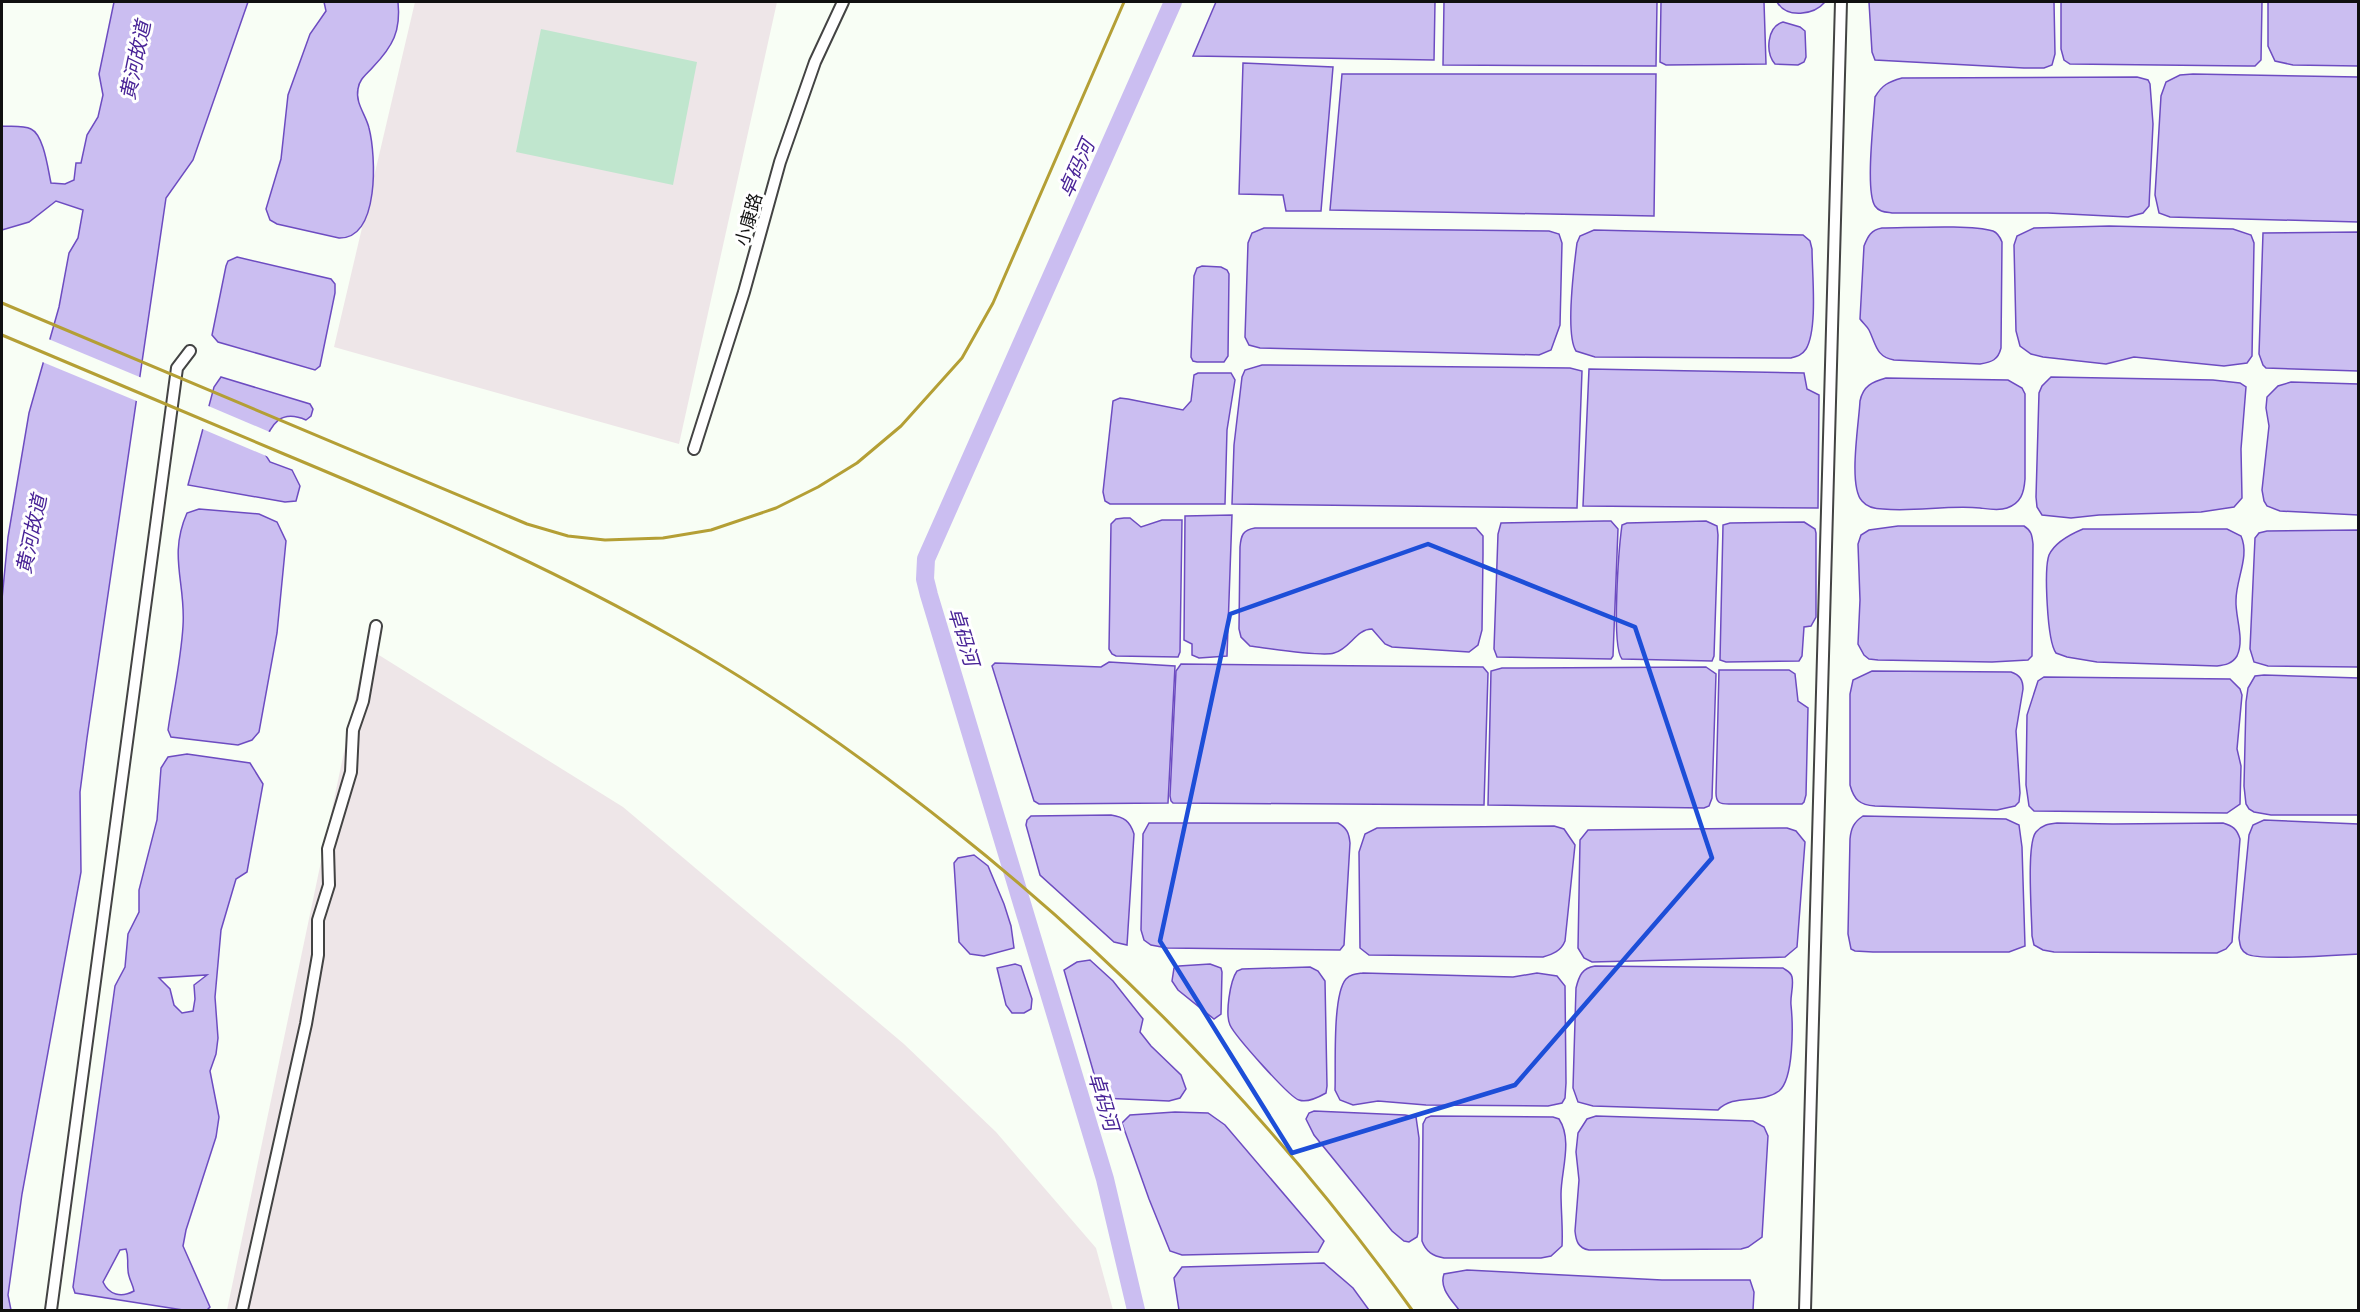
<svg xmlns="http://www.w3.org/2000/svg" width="2360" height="1312" viewBox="0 0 2360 1312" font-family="Georgia,'Noto Sans SC',serif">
<rect width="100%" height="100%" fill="#f8fef5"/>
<g fill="#eee6e8">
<path d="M415,2h362l-98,442 -345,-97z"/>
<path d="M366,647l257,160 281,237 92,88 100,116 17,62h-886z"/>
</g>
<path fill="#c0e6ce" d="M541,29l156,33 -24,123 -157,-33z"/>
<g fill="#cbbef1" stroke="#6d4cc1" stroke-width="1.5" fill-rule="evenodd">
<path d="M114,2h134l-55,158 -27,38 -79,540 -7,54 1,80 -59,322 -14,101 3,15h-9v-711l6,-62 21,-124 30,-106 10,-54 9,-15 5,-28 -27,-9 -27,21 -27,8v-104c8,1 21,-1 29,3 13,6 17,41 20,54l14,1 9,-4 2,-17h5l6,-28 11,-18 5,-22 -4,-21z"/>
<path d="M324,2h74c3,29 -5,44 -25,65 -6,7 -14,12 -15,22 -3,14 8,26 11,39 7,27 11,111 -30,110l-62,-14 -7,-4 -4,-11 15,-50 7,-64 22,-61 16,-23z"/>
<path d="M1216,2h219l-1,58 -241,-4z"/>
<path d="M1444,2h213l-1,64 -213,-1z"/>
<path d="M1661,2h103l2,62 -100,1 -6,-3z"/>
<path d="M1777,2h48c-11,13 -38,17 -48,0z"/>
<path d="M1869,2h185l1,52 -3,11 -8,3h-20l-149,-8 -3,-8z"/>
<path d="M2061,2h201l-1,58 -6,6h-7l-178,-2 -6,-4 -3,-11z"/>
<path d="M2268,2h90v64l-65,-1 -18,-4 -7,-15z"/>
<path d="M1783,22l17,5 5,4 1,26 -2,5 -6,3 -23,-1c-10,-12 -8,-37 8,-42z"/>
<path d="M1243,63l90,4 -12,144h-35l-3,-16 -44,-1z"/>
<path d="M1342,74h314l-2,142 -324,-6z"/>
<path d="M2193,74l165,3v145l-188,-5 -11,-4 -4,-18 6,-99 5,-14 14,-7z"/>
<path d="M2137,77l11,3 2,4 3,40 -4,82 -6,7 -15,4 -80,-4h-156c-6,-1 -13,-1 -17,-7 -10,-15 -1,-88 0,-109 7,-12 13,-15 27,-19z"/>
<path d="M2109,226l124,3 18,6 3,8 -2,113 -5,7 -23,3 -90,-9 -28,7 -63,-7 -12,-3 -11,-8 -4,-15 -2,-86 3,-9 17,-8z"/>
<path d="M1264,228l285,3 10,3 3,9 -2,82 -9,25 -12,5 -279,-7 -11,-3 -4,-8 3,-94 4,-10z"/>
<path d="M1882,228c26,0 88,-4 111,3 5,2 7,6 9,11l-1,106c-3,12 -9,14 -21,16l-86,-4c-18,-3 -18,-16 -25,-30 -2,-4 -6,-7 -9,-11l4,-73c4,-10 7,-16 18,-18z"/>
<path d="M1594,230l209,5 7,6 2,8c0,24 6,80 -6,100 -4,6 -8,7 -15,9l-196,-1 -19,-6c-11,-17 -2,-85 1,-108l3,-7z"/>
<path d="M2358,232v139l-92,-3 -3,-3 -4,-11 4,-121z"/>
<path d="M237,257l94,22 4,5v9l-15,73 -5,4 -97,-28 -6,-7 14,-69 2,-5z"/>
<path d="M1202,266l19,1 6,3 2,4 -1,82 -4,6h-27l-4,-1 -2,-4 3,-81 3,-8z"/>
<path d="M1262,365l308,3 12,3 -5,137 -345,-4 2,-59 8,-68 3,-7z"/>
<path d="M1589,369l215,4 3,16 12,6 -1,113 -235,-2z"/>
<path d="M1198,373h33l4,7 -8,50 -2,74h-115l-5,-3 -2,-9 10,-91 7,-3 8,1 55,11 8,-9 3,-26z"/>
<path d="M221,377l89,27 3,5 -2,7 -5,4c-28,-12 -35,7 -45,28l9,14 22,8 8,16 -4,15 -11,1 -97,-17 26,-98z"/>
<path d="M2051,377l162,3 27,3 6,4 -5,62 1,49 -8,9 -33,5 -102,3 -28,3 -29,-3 -5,-8 -1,-10 3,-104 3,-7z"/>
<path d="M1886,378l122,2 14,8 3,6v85c-1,14 -4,24 -18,29 -8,3 -19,1 -27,0 -33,-3 -65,4 -97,1 -8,0 -16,-2 -21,-8 -14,-15 -3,-78 -2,-100 3,-15 12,-19 26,-23z"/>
<path d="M2291,382l67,2v131l-78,-4 -13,-5 -3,-5 -2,-11 7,-64 -3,-18 1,-11 11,-11z"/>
<path d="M199,509l60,5 18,8 9,19 -9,92 -18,99 -7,8 -14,5 -67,-8 -3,-7c5,-34 13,-70 15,-104 3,-43 -15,-70 4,-113z"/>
<path d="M1232,515l-5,141 -28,2 -7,-3v-11l-8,-4 1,-124z"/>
<path d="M1124,518h6l11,9 21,-7h20l-2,132 -2,5 -62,-1 -4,-2 -3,-5 2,-125 5,-5z"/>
<path d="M1604,521h7l7,8 -5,127 -2,3 -114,-2 -3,-8 4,-115 3,-11z"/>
<path d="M1706,521l11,5 1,9 -4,121 -2,5 -90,-2c-11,-13 -3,-112 0,-134l5,-2z"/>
<path d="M1804,522l11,7 1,4v84l-5,9 -7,1 -2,29 -3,5 -73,1 -6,-2 3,-135 7,-2z"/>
<path d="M1898,526h126c8,5 8,10 9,18l-1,112 -4,4 -36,2 -114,-2 -9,-1 -5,-4 -6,-11 2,-44 -2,-56 3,-9 8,-5z"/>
<path d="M1255,528h221l7,8v18l-1,76 -4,15 -9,7 -77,-5 -7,-3 -13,-15c-16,0 -22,20 -38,24 -13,4 -67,-5 -84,-7l-9,-9 -2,-8 1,-82c1,-12 3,-17 15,-19z"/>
<path d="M2083,529h144l14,7c9,20 -5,43 -5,64 -1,17 9,39 1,56 -5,8 -12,9 -20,10l-120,-4 -30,-5 -11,-4c-9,-12 -12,-84 -7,-98 6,-13 22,-21 34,-26z"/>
<path d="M2358,530v137l-90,-1 -14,-4 -4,-13 5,-111 4,-5 8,-2z"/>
<path d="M1109,662l66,4 -7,137 -129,1 -5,-3 -42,-135 3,-3 106,4z"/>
<path d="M1181,664l302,3 5,6 -4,132 -311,-2 -2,-2 -1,-5 6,-125z"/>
<path d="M1706,667l10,7 -4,124 -3,8 -5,2 -216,-3 3,-134 11,-3z"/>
<path d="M1719,670h70l6,4 3,27 10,7 -2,87 -2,7 -2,2h-73c-9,0 -13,-1 -13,-11z"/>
<path d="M1872,671l139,1c9,3 12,8 12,17l-7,42 4,62 -1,9 -4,4 -18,4 -122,-4c-15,-1 -21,-6 -25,-21v-91l3,-14z"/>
<path d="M2264,675l94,3v137h-87l-17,-3 -5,-3 -3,-5 -2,-18 2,-84 2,-14 7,-12z"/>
<path d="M2044,677l186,2 10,10 2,6 -5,54 4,17 -1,38 -13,9 -193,-2 -5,-5 -3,-21 1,-70 11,-34z"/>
<path d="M187,754l63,9 13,21 -16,88 -11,7 -15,51 -6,67 3,41 -2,16 -6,17 9,46 -3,20 -30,93 -3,16 27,61 -3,3h-24l-108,-17 -2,-6 42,-301 10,-19 3,-33 11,-22v-22l18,-70 4,-52 7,-11zM207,975l-13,10 1,14 -2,12 -11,2 -8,-8 -4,-16 -11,-11zM126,1249c3,8 1,13 2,21 0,8 5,14 6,21 -13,7 -25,4 -31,-9l17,-32z"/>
<path d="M1111,815c13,2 19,6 23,19l-7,111 -13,-3 -74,-67 -14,-50 1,-5 4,-4z"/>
<path d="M1863,816l143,3 13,6 3,22 3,99 -16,6h-136l-18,-1 -4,-2 -3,-15 2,-95c1,-11 4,-17 13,-23z"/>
<path d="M2264,820l94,4v130c-18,1 -101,7 -111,0 -7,-4 -7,-9 -8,-16l10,-103 4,-10z"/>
<path d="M1149,823h189c9,5 11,10 12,20l-6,102 -4,5 -173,-2 -16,-3 -7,-5 -3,-10 2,-96z"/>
<path d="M2057,823l56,1 110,-1c10,3 14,6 17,16l-8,103 -6,7 -9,4 -163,-1 -11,-2 -9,-5 -2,-9c0,-19 -6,-92 4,-104 6,-7 12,-8 21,-9z"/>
<path d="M1554,826l10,3 11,16 -10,96c-4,10 -12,13 -22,16l-174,-2 -9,-7 -1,-96 6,-18 12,-6z"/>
<path d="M1787,828l9,3 9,11 -8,105 -12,10 -193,5 -8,-4 -6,-10 2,-108 8,-10z"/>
<path d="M974,855l14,11 16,38 7,22 3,22 -30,8 -14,-2 -11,-12 -5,-79 4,-5z"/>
<path d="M1090,960l23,21 30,38 -3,13 11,14 30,29 5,14 -6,9 -11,3 -68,-3 -37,-128 13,-8z"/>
<path d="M1015,964l6,2 11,33 -1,10 -7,4h-12l-6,-8 -9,-37z"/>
<path d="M1210,964l11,4 1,4 -1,42 -7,5 -36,-29 -6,-9 2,-13 5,-2z"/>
<path d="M1595,966l188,2c4,3 8,4 9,9 2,9 -2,19 -1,28 2,19 3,74 -12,86 -19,14 -45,2 -61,19l-125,-4 -15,-4 -5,-14 3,-100c3,-12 6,-20 19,-22z"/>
<path d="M1310,967l8,4 7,10 2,105 -1,7c-7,4 -19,10 -27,7 -9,-2 -64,-64 -69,-75 -5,-11 0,-44 7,-54l5,-2z"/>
<path d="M1363,973l150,4 24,-4 20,3 8,10 1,97 -1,15 -3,5 -14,3 -122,-1 -48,-4 -25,4 -13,-5 -5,-10c1,-23 -3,-95 11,-111 5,-5 10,-5 17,-6z"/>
<path d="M1314,1111l91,4 11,2 3,21 -1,95 -1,4 -8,5 -5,-1 -12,-10 -78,-96 -8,-16 3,-6z"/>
<path d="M1175,1112l33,1 17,12 99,116 -6,11 -136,3 -12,-4 -21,-52 -27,-76 8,-8z"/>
<path d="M1431,1116l122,1 6,2c14,21 2,52 2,75 0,17 2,35 1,52l-11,10 -10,2h-97c-11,-2 -18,-6 -22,-17l1,-117 3,-6z"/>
<path d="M1596,1116l157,5 11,6 4,9 -6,101 -14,10 -7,2 -152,1c-11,-2 -13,-9 -14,-19l4,-51 -3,-28 2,-19 9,-14z"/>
<path d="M1324,1263l29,25 16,22h-190l-5,-32 8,-11z"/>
<path d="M1467,1270l195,10h88l4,12 -1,18h-294c-8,-11 -20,-22 -15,-36z"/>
</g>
<g fill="#f8fef5">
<path d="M46,338l96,40 -3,24 -99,-41z"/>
<path d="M206,405l66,28 -7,15 6,10 -71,-30z"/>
</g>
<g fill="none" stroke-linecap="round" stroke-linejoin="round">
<path stroke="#cbbef1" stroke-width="18" d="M1136,1310l-31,-131 -176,-584 -4,-16 1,-20 247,-557"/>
<g stroke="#434343" stroke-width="14">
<g id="minor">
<path d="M694,449l50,-157 36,-130 35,-100 28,-60"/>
<path d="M51,1310l126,-942 13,-17"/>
<path d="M242,1310l64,-286 12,-69v-35l11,-35 -1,-36 23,-77 2,-42 10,-29 13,-75"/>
<path d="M1805,1310l36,-1308"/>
</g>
</g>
<use href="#minor" stroke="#fff" stroke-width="10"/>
<g stroke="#b49f35" stroke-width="3">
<path d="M2,303l525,221 41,12 37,4 58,-2 48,-8 65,-22 42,-21 39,-24 44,-37 61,-68 31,-55 131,-301"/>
<path d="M2,335c94,40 188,79 282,119 132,55 264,112 389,183 99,56 192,122 281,193 176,140 327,298 458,480"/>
</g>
</g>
<path fill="none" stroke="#1d4ed8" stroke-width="4.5" stroke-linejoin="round" d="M1428,544l207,83 77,231 -197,227 -223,68 -132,-212 70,-327z"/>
<g text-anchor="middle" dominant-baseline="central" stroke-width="6" stroke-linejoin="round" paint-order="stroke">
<g font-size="18" fill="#101010" stroke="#fff">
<text transform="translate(747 219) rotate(-74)">小康路</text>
</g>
<g font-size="20" font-style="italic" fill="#492497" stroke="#fff">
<text transform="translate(134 60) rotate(-78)">黄河故道</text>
<text transform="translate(1075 168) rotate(-66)">卓码河</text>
<text transform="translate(30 534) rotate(-78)">黄河故道</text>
<text transform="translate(965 636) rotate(73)">卓码河</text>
<text transform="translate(1105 1101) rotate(73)">卓码河</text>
</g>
</g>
<rect width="2360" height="1312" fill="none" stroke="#101010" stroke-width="6"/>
</svg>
